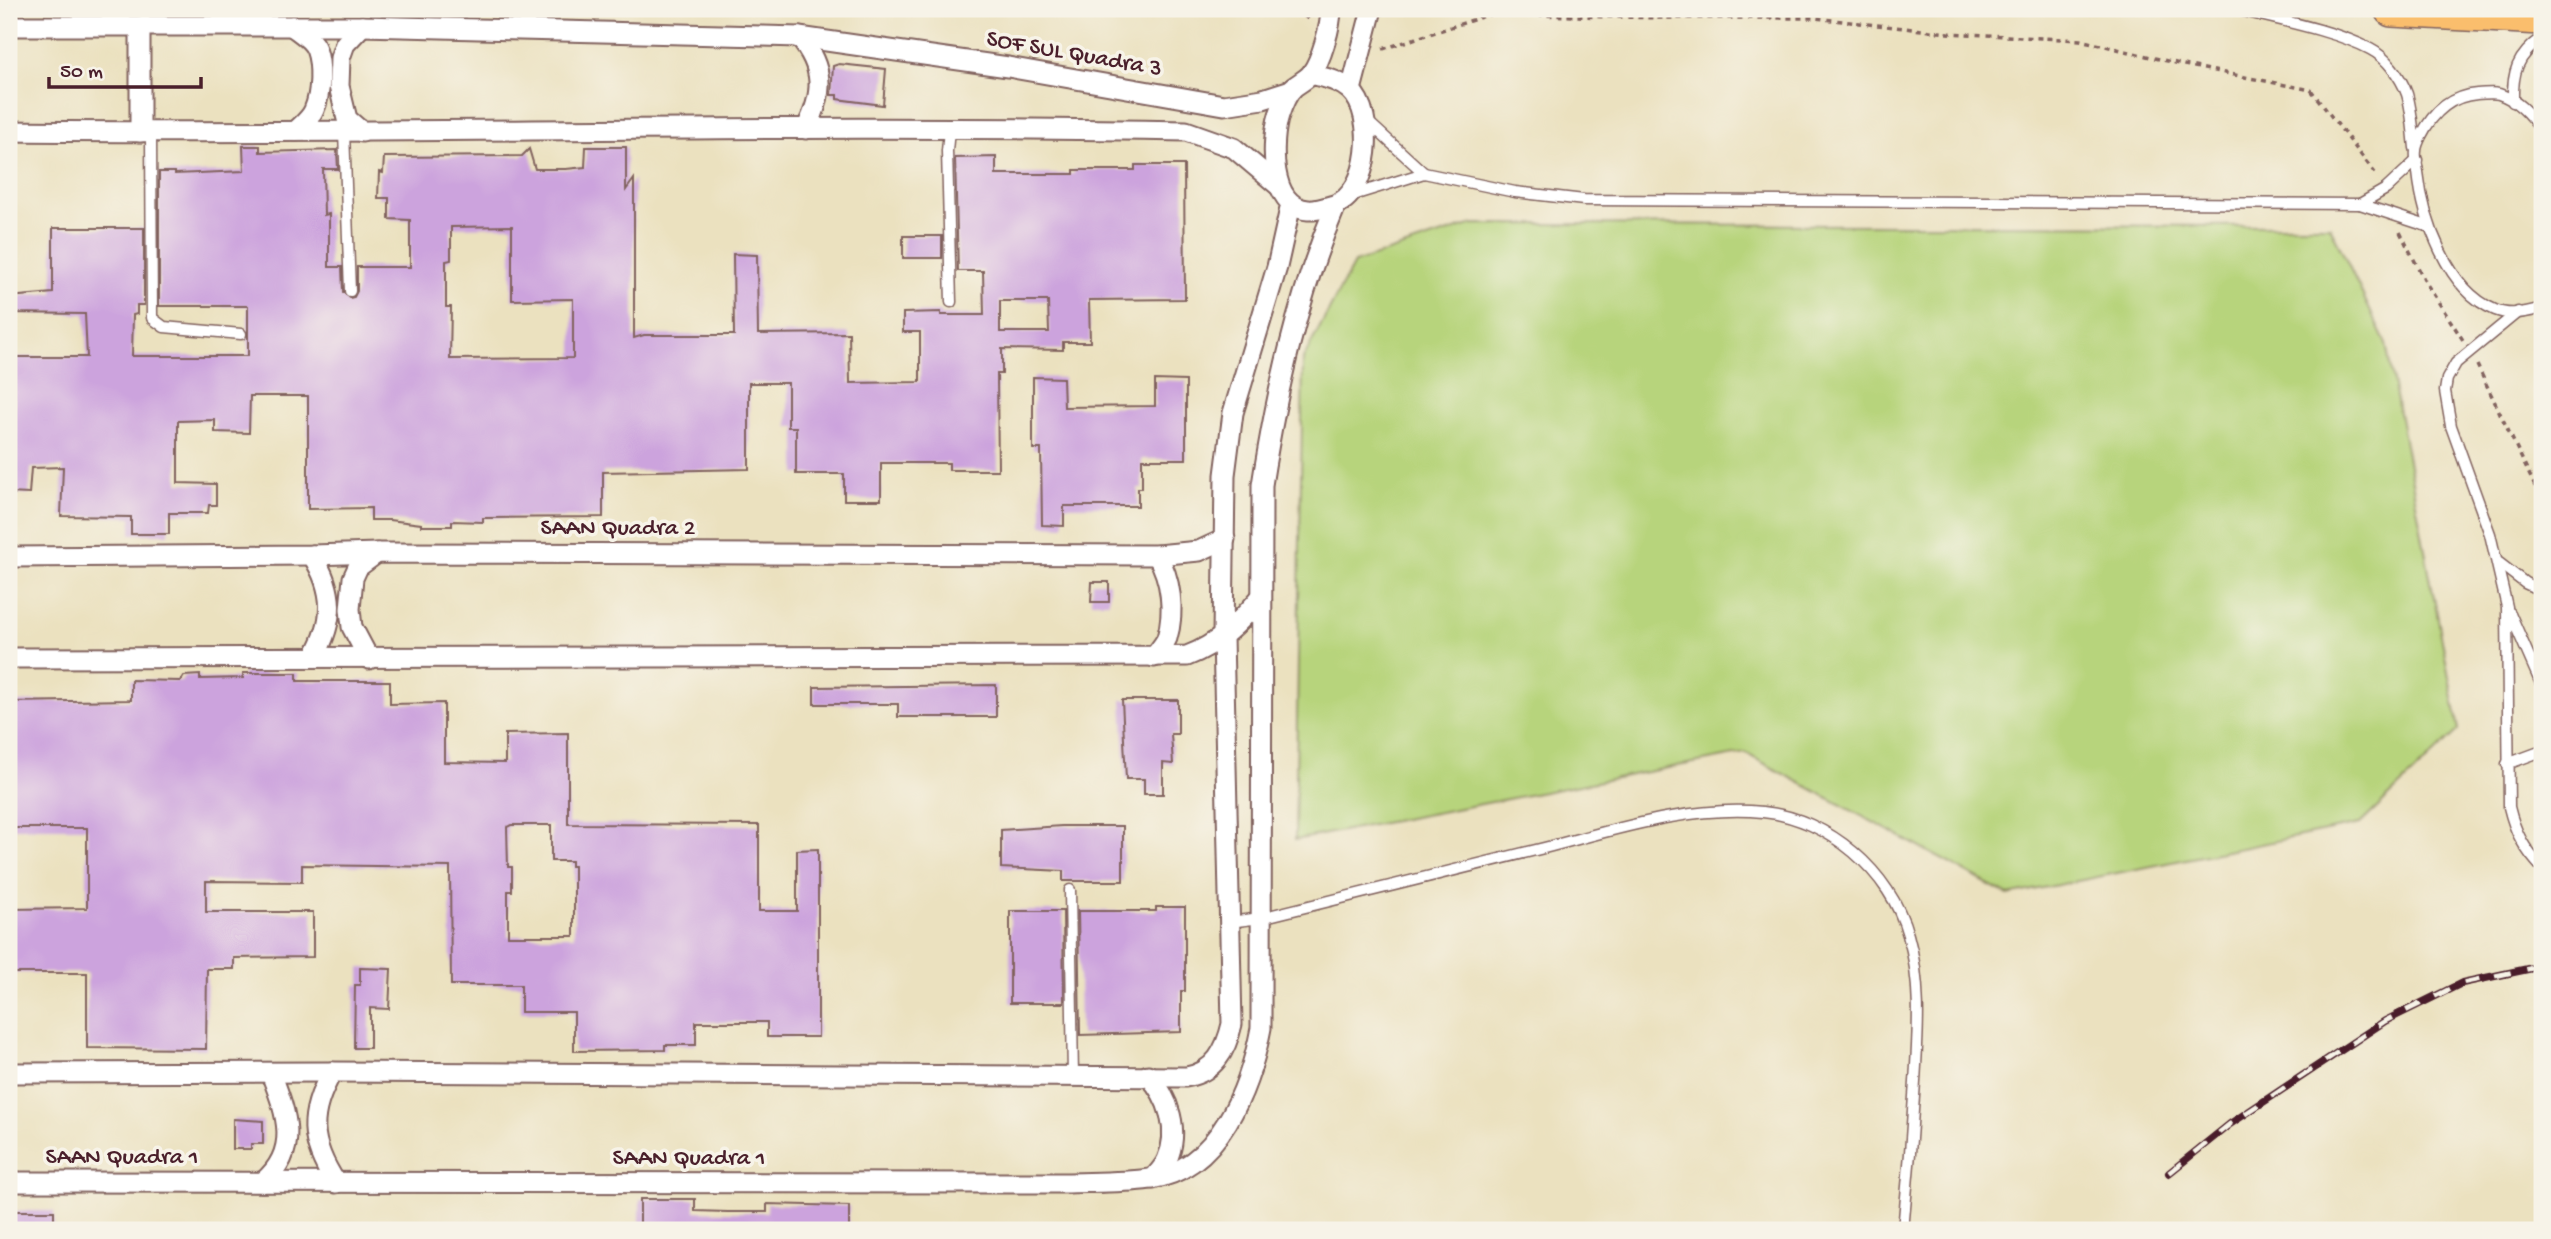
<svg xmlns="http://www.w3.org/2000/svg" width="2551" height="1239" viewBox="0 0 2551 1239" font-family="'Gochi Hand',sans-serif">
<rect width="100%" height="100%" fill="#f7f3e8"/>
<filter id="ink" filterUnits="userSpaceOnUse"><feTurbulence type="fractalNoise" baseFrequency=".0143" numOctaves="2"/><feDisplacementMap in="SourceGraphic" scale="14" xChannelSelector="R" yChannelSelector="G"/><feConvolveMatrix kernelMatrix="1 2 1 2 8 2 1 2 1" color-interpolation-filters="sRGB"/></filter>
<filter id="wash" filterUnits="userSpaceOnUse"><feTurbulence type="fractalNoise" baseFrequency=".00686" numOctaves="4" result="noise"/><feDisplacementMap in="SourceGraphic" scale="28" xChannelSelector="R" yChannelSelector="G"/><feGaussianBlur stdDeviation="1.57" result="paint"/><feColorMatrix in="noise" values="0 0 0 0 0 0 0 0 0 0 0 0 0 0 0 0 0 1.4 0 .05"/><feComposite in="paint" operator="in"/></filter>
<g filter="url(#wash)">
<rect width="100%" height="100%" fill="#ebe1bf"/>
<path fill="#b7d47b" stroke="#807a53" stroke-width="2" d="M1473,224l857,2 56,118 73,386 -99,94 -352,71 -263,-142 -450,87 8,-481 51,-96z"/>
<g id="blocks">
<g fill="#cca3dd" fill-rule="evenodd">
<path d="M839,64l47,5 -3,36 -46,-6v-4h-6l2,-29z"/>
<path d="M243,146h17v6l77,-2 1,19h-15l1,46 5,-1v53h13l1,25 7,6 4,-1 3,-6v-24h53v-47l-21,-1v-21h-11l1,-26 4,1 1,-16 138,-1 7,-7 6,20h31l19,-2 1,-20h40v43l8,-11v159l10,-3h90l-1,-81 24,1 1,79 91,-1 1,50 70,-1v-50h-17v-19l38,-1v3h43l-1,-44h-25l-3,-113 41,-1v17h78v-4h61v-5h49l1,134 -96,1 1,42h-27v8l-61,-1v25h-5l1,96h-49v-7h-68v37h-37v-26h-48v-47h-8v-44h-39v86l-146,3v45l-120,1v4l-31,-1v5h-31v-2l-32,-4h-18v-12l-63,1v-113h-58l-1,37 -34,-1v-12l-37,1v62l38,1v21h-7l-1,8h-39v21h-38v-17l-70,-1 2,-49 -32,1 -2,26 -20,-1v-52h3l2,-43h-5v-41h78l-2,-43 -76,-1v-16l44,-4v-65h91v77h-7v9l-4,1 -1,41h116v-50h-89v-134h16v2l69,-3zM512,226v74l61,-1v59l-123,1 1,-52h-5v-46l5,-1v-33zM1000,301h48l1,31h-49z"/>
<rect x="903" y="236" width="39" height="22"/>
<path d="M1033,377l30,1 1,29 91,-1v-26l31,1v78h-44v29h-4v18h-74v20l-22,-1 -1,-76h-8z"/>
<path d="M1092,582h17v20h-18z"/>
<path d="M243,673h54v8h93v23l54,-1v59l61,1v-29l63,-1v91l191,1v86h38v-61l21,-1v188h-51v-15h-71v23h-31v5l-91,1v-39h-53v-27h-70l-1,-118 -148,-2v17l-96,-1v31h107v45l-79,1v11h-27l-1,80 -119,-1v-75h-78v-64l78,-1v-80h-76l-2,-126 122,-2v-20l50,1 3,-5 16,-1v4l43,-1zM511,825h40v36h20v5h3v70h-66v-45h4v-24h-4l-1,-40z"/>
<path d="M996,685v32h-98v-13h-84v-17z"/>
<path d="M1122,700h56v34h-7l2,30 -10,-1v31h-19v-15h-18z"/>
<path d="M1062,826h61v55h-60v-10l-62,-3v-38z"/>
<path d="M1156,907h29v84h-4v41l-101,3 -2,-124h78z"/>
<path d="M1010,911h53l1,92h-54z"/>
<path d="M360,968l31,1 -2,40 -19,-1v40h-16l1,-63h5z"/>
<path d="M233,1119l30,2v23h-12v5h-18z"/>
<path d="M640,1199h55v12l33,1h39v-8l82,2v24h-209z"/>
<rect x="13" y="1211" width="41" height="19"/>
</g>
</g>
</g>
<g filter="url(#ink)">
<use href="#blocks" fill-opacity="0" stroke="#82635f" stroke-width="2"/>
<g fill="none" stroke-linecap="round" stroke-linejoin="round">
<g stroke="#82635f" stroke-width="13">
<g id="lane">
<path d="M2235,9c39,10 99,21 135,40 16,8 31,28 37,45 5,17 6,36 8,54"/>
<path d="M2513,102c-1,-30 4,-46 29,-64"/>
<path d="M949,130l-2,21 4,151"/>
<path d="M151,132l1,186 12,9 77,7"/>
<path d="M344,132l6,159"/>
<path d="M2542,132c-10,-16 -25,-32 -43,-38 -7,-2 -15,0 -22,0 -27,2 -44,18 -56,42 -2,4 -5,10 -5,15 -1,6 1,14 2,21 5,47 29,118 77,138 14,6 34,2 47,-2"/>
<path d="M2417,160l-31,29 -26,15 70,23"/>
<path d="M1424,173l91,19 69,8 776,4"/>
<path d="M1350,196l74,-23 -58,-53"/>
<path d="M2518,312l-62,51 -9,16 -2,12 6,35 39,108 17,73 2,200c6,25 15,42 33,61"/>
<path d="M2499,563l26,20 17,8"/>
<path d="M2510,613l32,73"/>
<path d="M2507,764l35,-13"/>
<path d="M1070,890l3,187"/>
<path d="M1229,922l32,-4c95,-23 189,-47 283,-70 70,-18 145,-43 219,-36 65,6 128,60 145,123 14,48 10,98 7,147 -3,50 -7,99 -12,148"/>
</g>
</g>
<g stroke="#82635f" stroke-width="23">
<g id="street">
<path d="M9,26h353l437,11 209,30 216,38 39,-6 28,-9"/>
<path d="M292,26c7,6 20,13 24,23 6,16 5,45 -2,61 -3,8 -12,15 -18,21"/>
<path d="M799,37c26,31 25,57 7,92"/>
<path d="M1311,74c13,4 28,6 39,16 27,24 20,104 -16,115 -7,2 -19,6 -26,5 -39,-3 -37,-69 -29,-95 3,-9 8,-22 15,-28 5,-4 13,-8 17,-13 10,-13 20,-48 20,-65"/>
<path d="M1351,90l21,-81"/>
<path d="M9,131c392,4 785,-8 1177,0l48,17 45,38"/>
<path d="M140,132v-106"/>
<path d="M362,132l-15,-13 -8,-33 1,-28 5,-14 17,-18"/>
<path d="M312,555c23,36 23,66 2,102"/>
<path d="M9,557l303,-2 65,-2 780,2 42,-4 26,-12"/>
<path d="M1154,657c4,-6 10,-12 13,-19 8,-27 4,-59 -10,-83"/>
<path d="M9,658l1178,-2c32,-12 52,-33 74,-59"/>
<path d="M369,659l-17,-32 -2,-18 3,-31 5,-11 19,-14"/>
<path d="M332,1072c-24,42 -23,70 4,111"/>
<path d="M9,1073l323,-1 854,5c29,-5 40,-27 46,-53l-9,-387 2,-162 8,-62 44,-146 14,-63"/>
<path d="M1148,1075c21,22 32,56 19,85 -3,7 -9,13 -14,19"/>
<path d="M9,1182l1055,1c28,-1 58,0 86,-4 69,-9 100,-92 111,-151l1,-543c15,-96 36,-190 74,-280"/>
<path d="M263,1182c38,-32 23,-69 8,-109"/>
</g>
</g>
<g stroke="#82635f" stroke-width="38">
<path id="highway" d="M2392,9l150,8"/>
</g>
<g stroke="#82635f" stroke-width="3.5" stroke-dasharray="5 5" stroke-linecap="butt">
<path d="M1297,9l14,13"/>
<path d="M1383,49l108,-35 169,4h155l133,15 132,7 104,25 127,25 67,87"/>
<path d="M2400,232l26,51 37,57"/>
<path d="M2477,365l65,136"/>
</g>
<use href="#lane" stroke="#fff" stroke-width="10"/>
<use href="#street" stroke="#fff" stroke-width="19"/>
<use href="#highway" stroke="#fabe6d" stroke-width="35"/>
<g stroke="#4a1f2b" stroke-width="8">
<path id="rail" d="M2169,1173l61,-49 155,-103 77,-38 80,-17"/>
</g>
<use href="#rail" stroke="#f7f3e8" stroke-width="5" stroke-dasharray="16" stroke-linecap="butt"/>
</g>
</g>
<g text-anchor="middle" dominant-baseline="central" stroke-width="7" stroke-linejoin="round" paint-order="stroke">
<g font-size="24" fill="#4a1f2b" stroke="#f7f3e8">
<text transform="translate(1074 55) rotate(10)">SOF SUL Quadra 3</text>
<text x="618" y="529">SAAN Quadra 2</text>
<text x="122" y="1158">SAAN Quadra 1</text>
<text x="689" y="1159">SAAN Quadra 1</text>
</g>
</g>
<rect width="2551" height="1239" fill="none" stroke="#f7f3e8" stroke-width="35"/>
<path d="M49 77v10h152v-10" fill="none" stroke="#4a1f2b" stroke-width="3.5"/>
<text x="60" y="77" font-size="21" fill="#4a1f2b" stroke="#f7f3e8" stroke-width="5" paint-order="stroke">50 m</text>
</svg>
